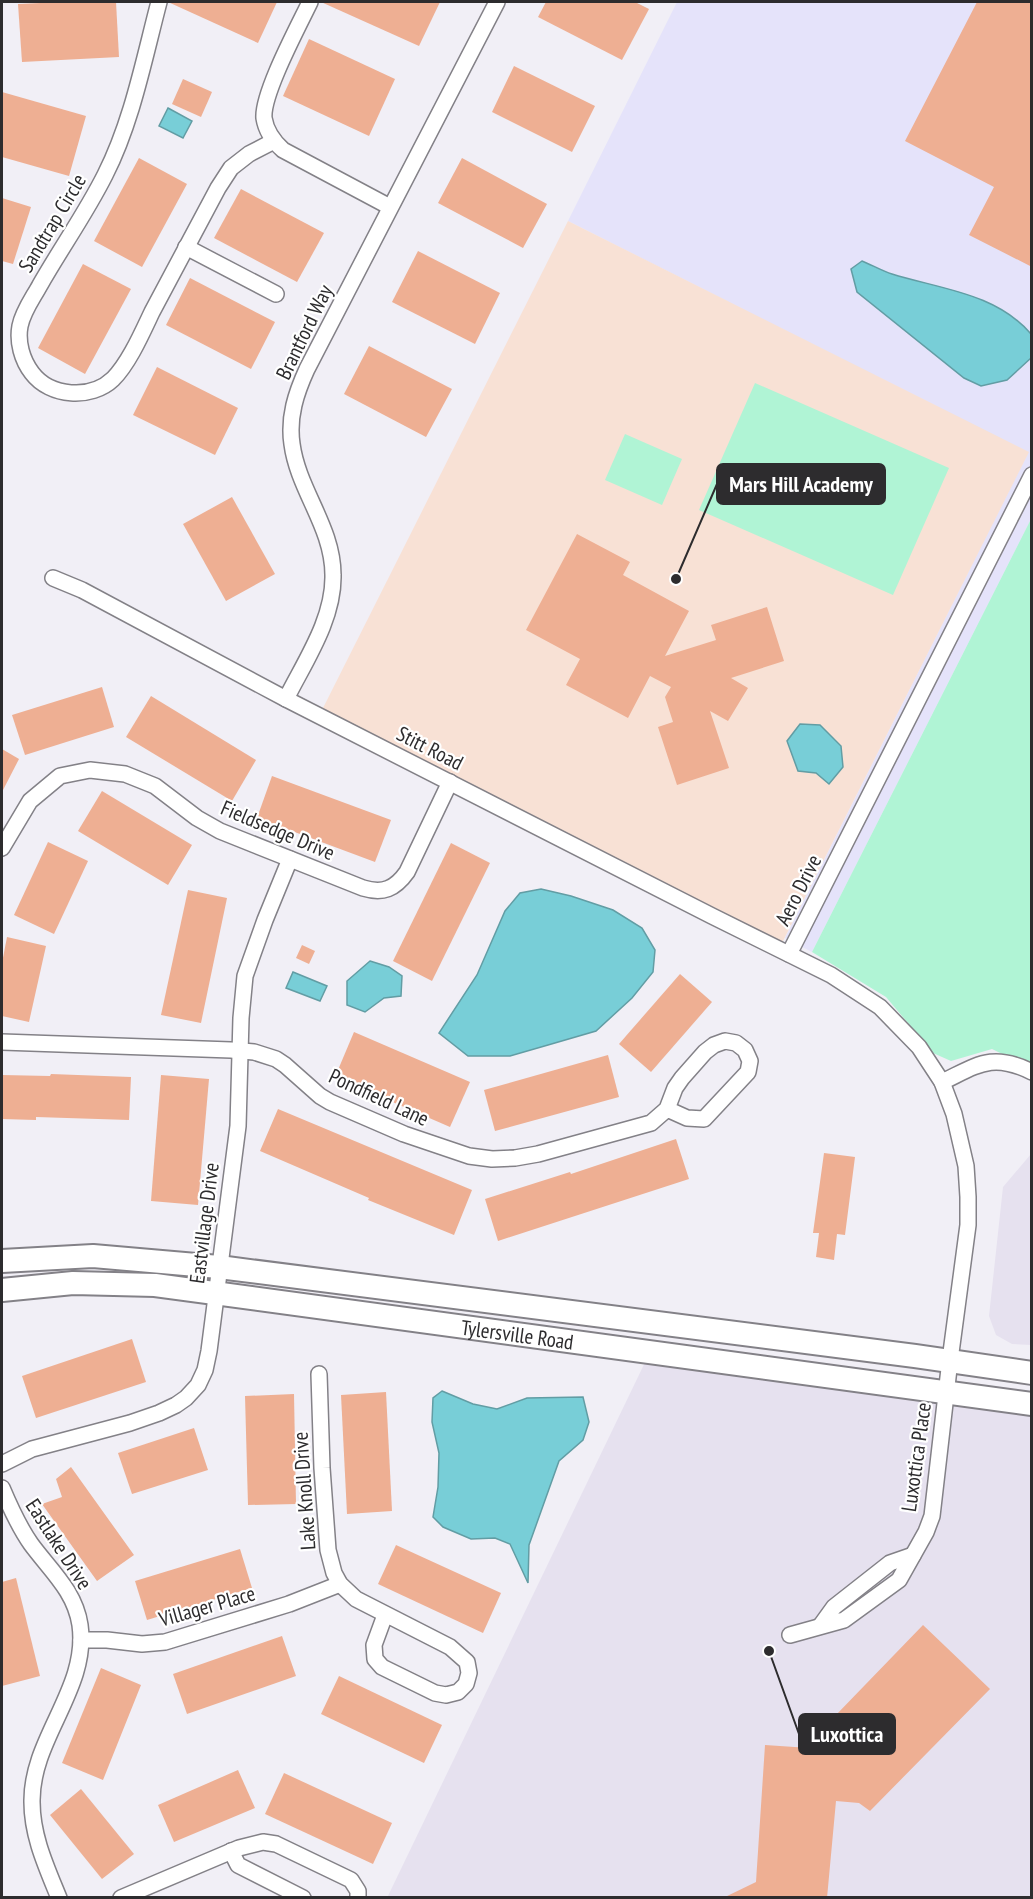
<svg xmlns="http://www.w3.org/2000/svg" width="1033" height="1899" viewBox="0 0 1033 1899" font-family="'PT Sans Narrow',sans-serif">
<rect width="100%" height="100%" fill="#f1eff6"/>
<g fill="#e6e1ef">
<path d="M1031,1154v191l-19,-1 -16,-9 -7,-19 14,-129z"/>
<path d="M650,1352l381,52v493l-644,1z"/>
</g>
<path fill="#e5e3fa" d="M677,2h354v517l-219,433 -27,-14 243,-485 -460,-232z"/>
<path fill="#f8e1d5" d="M568,221l461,231 -250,497 -460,-233z"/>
<g fill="#b0f4d5">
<path d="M755,383l194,85 -56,127 -194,-85z"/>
<path d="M625,434l57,25 -20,46 -57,-25z"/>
<path d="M1031,519v549l-39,-19 -41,12 -18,-8 -47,-56 -74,-45z"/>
</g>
<g fill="#78ced7" stroke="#629da4" stroke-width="1.5">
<path d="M168,108l24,13 -9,17 -24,-12z"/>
<path d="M862,261c10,4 20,10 30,13 48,15 104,19 139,60v24l-24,22 -26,6 -17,-8 -107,-86 -6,-23z"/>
<path d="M800,724l20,1 21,21 2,21 -14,17 -13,-11 -18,-2 -11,-30z"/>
<path d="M541,889l30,7 42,14 29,18 13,22 -2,22 -21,26 -36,33 -48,14 -38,11h-42l-29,-23 38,-58 28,-64 15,-18z"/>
<path d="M370,961l19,6 13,9 -1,20 -17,2 -19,14 -18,-7v-24z"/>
<path d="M293,972l34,14 -7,15 -34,-13z"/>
<path d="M442,1391l31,13 24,5 30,-11 56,-1 6,25 -6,18 -24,21 -30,84 -1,38 -18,-39 -15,-6 -24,1 -28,-12 -10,-10 5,-30 1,-34 -7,-31 1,-24z"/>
</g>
<g fill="#eeaf93">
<path d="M62,2h54l3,55 -97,5 -4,-58z"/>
<path d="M168,2h109l-19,41z"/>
<path d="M321,2h119l-21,44z"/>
<path d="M546,2h89l14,7 -27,51 -84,-43z"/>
<path d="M977,2h55v265l-63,-32 25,-48 -89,-46z"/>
<path d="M309,39l86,40 -26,57 -86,-40z"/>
<path d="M514,66l81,40 -23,46 -80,-40z"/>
<path d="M183,79l29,13 -11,25 -29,-13z"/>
<path d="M2,92l84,24 -17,60 -67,-19z"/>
<path d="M139,158l48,26 -45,83 -48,-26z"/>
<path d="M462,158l85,46 -24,44 -85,-45z"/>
<path d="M241,189l83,44 -27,49 -83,-44z"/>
<path d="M2,198l29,9 -18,57 -11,-3z"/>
<path d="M418,251l82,42 -25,51 -83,-42z"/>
<path d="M83,264l48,25 -46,85 -47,-26z"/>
<path d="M190,278l85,44 -24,47 -85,-44z"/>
<path d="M369,346l83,43 -26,48 -82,-43z"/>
<path d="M157,367l81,41 -23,47 -82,-40z"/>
<path d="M232,497l43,77 -49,27 -43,-77z"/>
<path d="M577,534l53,28 -7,13 66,36 -24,45 51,-16 -5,-15 56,-18 17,54 -53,17 17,10 -20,33 -18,-10 19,57 -52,17 -19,-58 15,-5 -8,-25 6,-10 -21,-11 -22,42 -62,-33 14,-26 -54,-29z"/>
<path d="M102,687l12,40 -89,28 -13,-40z"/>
<path d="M151,696l105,64 -24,41 -106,-64z"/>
<path d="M2,749l17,10 -17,33z"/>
<path d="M272,776l119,44 -16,42 -118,-44z"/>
<path d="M102,791l90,54 -24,40 -90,-54z"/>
<path d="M48,842l40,19 -34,73 -40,-19z"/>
<path d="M451,843l39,20 -58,118 -39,-20z"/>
<path d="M188,890l39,8 -26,125 -40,-8z"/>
<path d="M7,937l39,9 -17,76 -27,-6v-53z"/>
<path d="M302,945l13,6 -6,13 -13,-6z"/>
<path d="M680,974l32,28 -61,70 -32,-28z"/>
<path d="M354,1032l116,50 -20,45 -115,-50z"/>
<path d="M608,1055l11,42 -124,34 -11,-41z"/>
<path d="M51,1074l80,3 -2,43 -93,-3v3l-34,-1v-44l48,1z"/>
<path d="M161,1075l48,4 -11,126 -47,-4z"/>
<path d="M278,1109l194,81 -18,45 -86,-35 1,-2 -109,-47z"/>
<path d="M676,1139l13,40 -191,62 -13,-42 85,-27 1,2z"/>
<path d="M824,1153l31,4 -10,78 -8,-1 -3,26 -18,-3 3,-24h-6z"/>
<path d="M132,1339l14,43 -110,36 -14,-42z"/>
<path d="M386,1392l6,119 -45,3 -6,-119z"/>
<path d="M294,1394l2,110 -48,1 -3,-109z"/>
<path d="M194,1428l14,42 -76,24 -14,-41z"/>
<path d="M71,1467l63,88 -37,26 -55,-77 20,-7 -6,-18z"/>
<path d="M396,1545l105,48 -18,40 -105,-49z"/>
<path d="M240,1549l12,39 -105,32 -12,-39z"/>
<path d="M16,1578l24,98 -38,10v-104z"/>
<path d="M923,1625l67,64 -120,122 -11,-8 -23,-2 -9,97h-104l33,-16 9,-137 74,5 1,-22 -5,-12z"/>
<path d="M282,1636l14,40 -109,38 -14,-40z"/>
<path d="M101,1668l40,17 -38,95 -41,-17z"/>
<path d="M339,1676l103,49 -18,38 -103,-49z"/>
<path d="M238,1770l17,38 -81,34 -16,-37z"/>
<path d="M284,1773l108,50 -19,41 -108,-50z"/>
<path d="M81,1789l53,65 -32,25 -52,-64z"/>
</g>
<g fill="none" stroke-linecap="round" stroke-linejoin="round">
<g stroke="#838187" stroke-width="18">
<g id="street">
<path d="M159,2c-15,57 -27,120 -54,173 -19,38 -44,73 -65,110 -7,13 -17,26 -20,41 -3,16 2,34 12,47 18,24 59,27 81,6 16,-16 29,-46 39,-67 22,-41 44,-83 66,-124l13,-20 18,-14 25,-13"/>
<path d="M310,2c-12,25 -48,92 -46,116 2,13 9,23 19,32l107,57"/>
<path d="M186,247l90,47"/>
<path d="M53,578l29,12 204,109 426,217 119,59 49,32 39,40 23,35 12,32 12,52 2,31v28l-18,135 -18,156 -6,16 -27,48 -55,40 -54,15"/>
<path d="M286,699c19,-38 48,-80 47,-124 0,-48 -35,-85 -41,-131 -4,-27 4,-51 15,-75l190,-367"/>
<path d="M2,848l28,-47 30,-25 30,-6 35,4 30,12 42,32 23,13 143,57c20,6 32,1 44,-16l43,-90"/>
<path d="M789,954l243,-479"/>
<path d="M2,1042l229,8 23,2 22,7 9,6 35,31 10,6 74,32 65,22 23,3 23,-1 23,-4 113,-31 16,-14 8,-21 7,-10 23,-26 9,-7 11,-4 11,2 9,7 5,11 -2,11 -44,47 -17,-1 -20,-9"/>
<path d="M942,1082c36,-17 50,-30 90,-10"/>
<path d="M319,1374l3,94 6,82 6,23 6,11 16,15 94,48 17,15 2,11 -3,11 -8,8 -12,3 -11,-2 -53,-26 -7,-8 -1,-14 11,-30"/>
<path d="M2,1464l30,-15 98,-26 29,-10 17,-8 10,-7 12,-13 7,-15 4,-19 29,-225 3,-108 4,-42 20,-56 25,-61"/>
<path d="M2,1488c8,19 17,39 29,56 19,26 44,47 49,81 9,64 -49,113 -48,177 0,34 14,64 27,96"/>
<path d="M821,1625l13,-18 56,-44 23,-8"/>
<path d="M81,1640h26l35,4 23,-2 124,-38 51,-20"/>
<path d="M231,1851l7,14 65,33"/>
<path d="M121,1898l118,-50 24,-6 13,2 75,36 7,11v7"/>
</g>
</g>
<g stroke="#838187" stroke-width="26">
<g id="secondary">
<path d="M2,1261l91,-5 126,11 696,89 117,17"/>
<path id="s1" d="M2,1290l71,-7 82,2 877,119"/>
</g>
</g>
<use href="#street" stroke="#fff" stroke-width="15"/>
<use href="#secondary" stroke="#fff" stroke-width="22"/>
</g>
<g text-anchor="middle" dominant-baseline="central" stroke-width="4.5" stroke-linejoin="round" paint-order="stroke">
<g font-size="21" fill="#2d2c2e" stroke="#fff">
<text transform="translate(52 223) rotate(-59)">Sandtrap Circle</text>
<text transform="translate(304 332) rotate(-64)">Brantford Way</text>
<text transform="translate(430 748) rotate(27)">Stitt Road</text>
<text transform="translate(278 830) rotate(23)">Fieldsedge Drive</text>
<text transform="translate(798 890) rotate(-63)">Aero Drive</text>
<text transform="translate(379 1097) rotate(25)">Pondfield Lane</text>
<text transform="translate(204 1223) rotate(-83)">Eastvillage Drive</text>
<text stroke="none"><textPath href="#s1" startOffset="519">Tylersville Road</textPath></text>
<text transform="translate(916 1457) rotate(-82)">Luxottica Place</text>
<text transform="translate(304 1491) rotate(-94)">Lake Knoll Drive</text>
<text transform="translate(59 1544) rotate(57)">Eastlake Drive</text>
<text transform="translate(207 1606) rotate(-16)">Villager Place</text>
</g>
</g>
<path fill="none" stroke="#2d2c2e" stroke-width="2" d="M676 579L717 484M769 1651L799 1734"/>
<g fill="#2d2c2e" stroke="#fff" stroke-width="2">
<circle cx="676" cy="579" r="6"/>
<circle cx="769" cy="1651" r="6"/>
</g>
<g fill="#2d2c2e" stroke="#2d2c2e" stroke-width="2">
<rect x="717" y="464" width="168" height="40" rx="6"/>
<rect x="799" y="1714" width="96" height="40" rx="6"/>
</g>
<g font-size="22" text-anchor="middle" font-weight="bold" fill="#fff">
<text x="801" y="492">Mars Hill Academy</text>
<text x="847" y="1742">Luxottica</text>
</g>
<rect width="1033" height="1899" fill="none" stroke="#2d2c2e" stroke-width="6"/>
</svg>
